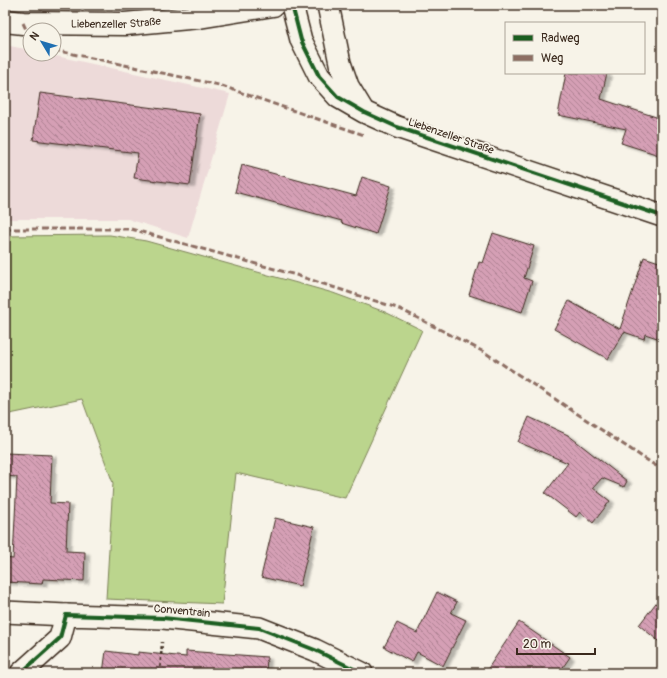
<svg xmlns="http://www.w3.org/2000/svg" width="667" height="678" viewBox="0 0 667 678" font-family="Pangolin,sans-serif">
<defs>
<pattern id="building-back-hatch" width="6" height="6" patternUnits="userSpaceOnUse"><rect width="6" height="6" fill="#d59fb5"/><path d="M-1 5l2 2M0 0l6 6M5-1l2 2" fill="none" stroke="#ae8293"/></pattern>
<filter id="shadow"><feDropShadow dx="4.5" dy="2.5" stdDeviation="1" flood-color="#0004"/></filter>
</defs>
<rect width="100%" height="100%" fill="#f7f3e8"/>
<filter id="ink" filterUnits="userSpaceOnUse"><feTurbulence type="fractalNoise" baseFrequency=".025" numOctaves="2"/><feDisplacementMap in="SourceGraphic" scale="8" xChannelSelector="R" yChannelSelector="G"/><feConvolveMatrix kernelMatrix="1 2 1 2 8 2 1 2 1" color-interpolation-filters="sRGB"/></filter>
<g filter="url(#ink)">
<path fill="#eddad9" d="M5,45l25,5v4h17l183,40 -42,144 -60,-19h-123z"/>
<path fill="#bbd58d" stroke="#7b8056" d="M110,235l36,6 187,52 52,19 37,18 -77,168 -109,-25 -14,131 -116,-5 7,-116 -31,-84 -77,16v-179z"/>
<g fill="url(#building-back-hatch)" stroke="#3b2a1e" filter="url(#shadow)">
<path d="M566,73h41l-6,26 61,20v37l-41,-13 5,-14 -68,-14z"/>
<path d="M40,93l160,21 -10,71 -56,-7 4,-25 -105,-13z"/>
<path d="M242,165l114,31 6,-19 29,9 -15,48 -35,-11 1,-2 -107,-29z"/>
<path d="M493,233l41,13 -10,32 8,3 -10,31 -53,-17 10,-33 4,1z"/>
<path d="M644,257l18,6v61l-5,14 -12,-4 -1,5 -20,-7 -16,27 -54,-30 15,-28 51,28z"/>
<path d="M529,417l39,18 59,46 -3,6 -22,-9 -9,10 17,13 -17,22 -13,-11 -4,5 -31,-24 23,-30 -50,-21z"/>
<path d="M5,453l47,2 -2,48 18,1 -2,47 19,1 -1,29 -41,-2 -1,5 -37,-2v-24l8,1 4,-82 -12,-1z"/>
<path d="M275,518l39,9 -14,59 -39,-9z"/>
<path d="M437,592l20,10 -6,11 15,7 -23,46 -26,-14 -5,10 -28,-15 13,-24 20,10z"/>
<path d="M662,595v49l-23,-19z"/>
<path d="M519,622l51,35 -11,16h-74z"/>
<path d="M106,651l32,4v-3l48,5v-6l81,6 -1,16h-163z"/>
</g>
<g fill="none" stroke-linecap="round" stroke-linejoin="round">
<g stroke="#3b2a1e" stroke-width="24">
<g id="minor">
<path d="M292,5l9,35 18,36 19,21 26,15 33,15 265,89"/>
<path d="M328,5l12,58 8,23 14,23"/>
<path d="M5,612l61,3"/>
<path d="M21,673l39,-35 6,-23 97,3 96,10 56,22 47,23"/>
</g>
</g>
<g stroke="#3b2a1e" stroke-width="25">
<g id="primary">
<path id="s1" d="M5,21l18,2 102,1 74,-7 74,-12"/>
</g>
</g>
<path stroke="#3b2a1e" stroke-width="2.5" stroke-dasharray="3 3" stroke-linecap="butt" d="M160,673l2,-31"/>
<use href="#minor" stroke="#f7f3e8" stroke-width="21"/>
<use href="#primary" stroke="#f7f3e8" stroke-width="22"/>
<g stroke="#8d6e63" stroke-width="3" stroke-dasharray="6 3" stroke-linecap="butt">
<path d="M23,23l7,15"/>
<path d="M54,50l165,35 145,50"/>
<path d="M5,229h126l165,46 104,34 84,43 178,118"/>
</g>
<g stroke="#f7f3e8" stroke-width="6">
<g id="cycleway">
<path d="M292,5l9,35 18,36 19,21 26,15 33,15 265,89"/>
<path d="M21,673l39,-35 6,-23 97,3 96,10 56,22 47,23"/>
</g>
</g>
<use href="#cycleway" stroke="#1b5e20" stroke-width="4"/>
</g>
</g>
<g text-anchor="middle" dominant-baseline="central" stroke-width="3.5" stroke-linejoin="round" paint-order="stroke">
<g font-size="11" fill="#3b2a1e" stroke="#f7f3e8">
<text stroke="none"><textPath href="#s1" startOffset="111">Liebenzeller Straße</textPath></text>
<text transform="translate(451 136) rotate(19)">Liebenzeller Straße</text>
<text transform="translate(182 611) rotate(5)">Conventrain</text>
</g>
</g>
<rect width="667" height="678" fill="none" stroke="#f7f3e8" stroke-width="20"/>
<rect x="10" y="10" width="647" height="658" fill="none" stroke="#3b2a1e" stroke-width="1.5" filter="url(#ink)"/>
<rect x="505" y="22" width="140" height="52" fill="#f7f3e8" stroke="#aca397"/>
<rect x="513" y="35" width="20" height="6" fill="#1b5e20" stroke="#aca397"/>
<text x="541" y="42" font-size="12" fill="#3b2a1e">Radweg</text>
<rect x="513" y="55" width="20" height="6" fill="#8d6e63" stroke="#aca397"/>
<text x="541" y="62" font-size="12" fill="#3b2a1e">Weg</text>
<g transform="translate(42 42) rotate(308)"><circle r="19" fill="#f7f3e8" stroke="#aca397"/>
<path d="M0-3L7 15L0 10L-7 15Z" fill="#1f6fb2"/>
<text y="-6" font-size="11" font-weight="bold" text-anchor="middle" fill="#3b2a1e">N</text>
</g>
<path d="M517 648v6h78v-6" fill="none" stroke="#3b2a1e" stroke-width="2"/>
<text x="523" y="648" font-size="12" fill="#3b2a1e" stroke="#f7f3e8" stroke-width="3" paint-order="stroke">20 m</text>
</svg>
